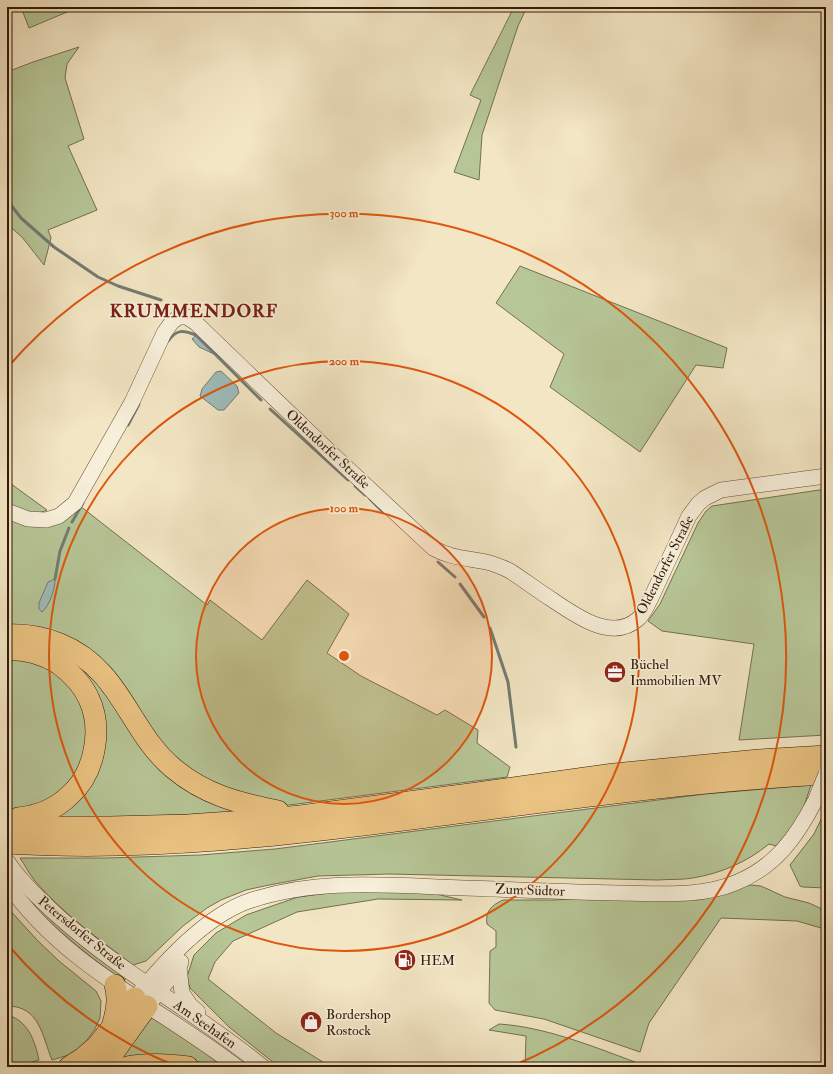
<svg xmlns="http://www.w3.org/2000/svg" width="833" height="1074" viewBox="0 0 833 1074" font-family="'IM FELL Double Pica',serif">
<rect width="100%" height="100%" fill="#f3e6c4"/>
<filter id="stains"><feTurbulence type="fractalNoise" baseFrequency=".005" numOctaves="4"/><feColorMatrix values="0 0 0 0 .2 0 0 0 0 .09 0 0 0 0 .02 0 0 0 .5 -.17"/></filter>
<radialGradient id="worn" r=".72"><stop offset=".6" stop-color="#630" stop-opacity="0"/><stop offset="1" stop-color="#630" stop-opacity=".3"/></radialGradient>
<g fill="#b7c697" stroke="#74704f">
<path d="M21,7h58l-50,21z"/>
<path d="M514,7h13l-9,19 -36,109 -3,45 -25,-8 27,-72 -11,-5z"/>
<path d="M79,47l-12,17 -2,14 19,61 -16,7 29,64 -49,20 3,8 -7,27 -22,-28 -15,-13v-152l26,-10z"/>
<path d="M520,266l207,82 -4,20 -27,-3 -56,87 -90,-65 14,-33 -68,-51z"/>
<path d="M7,481l40,29c-13,7 -27,0 -40,-4z"/>
<path d="M826,489v246l-87,5 15,-96 -92,-13 -14,-10 12,-17 38,-81 8,-12 6,-5z"/>
<path d="M80,506l127,99 3,-5 52,40 45,-60 42,34 -22,39 34,23 76,39 8,-5 33,20 -1,13 33,24 -3,10 -218,28h-21l-32,-7 -69,-42 -51,-77 -109,-52v-116l21,8z"/>
<path d="M28,640l63,28 57,81 99,63 -116,5h-77l48,-97z"/>
<path d="M7,656l34,4 36,30 13,38 -10,44 -30,31 -32,10h-11z"/>
<path d="M811,785l-8,24 -11,18 -16,19 -7,-2c-22,18 -47,29 -76,34 -11,2 -23,1 -35,2l-270,-6 -70,2 -49,9 -23,5 -25,10 -14,8 -24,18 -37,35 -13,4c-34,-26 -70,-51 -98,-84 -6,-7 -10,-16 -15,-23h87l93,-3 75,-6 430,-55z"/>
<path d="M826,809v79l-23,-1 -3,-1 -10,-21 24,-31z"/>
<path d="M7,871l119,107 -2,3c-44,-30 -83,-64 -117,-105z"/>
<path d="M750,885l11,1 24,11 24,6 11,5 5,8 -4,12 -24,-7 -76,-3 -72,105 -9,29 -96,-33 -49,-9 -6,-7 1,-52 6,-4v-16l-9,-7c-2,-13 5,-19 16,-24h50l38,-2 113,-1z"/>
<path d="M353,890l74,2 35,8 -84,-1 -81,13 -64,29 -18,21 -7,17 68,54 55,34h-52l-50,-40 -39,-39 -3,-11 7,-22 22,-22 30,-18 52,-18z"/>
<path d="M7,907l31,34 21,20 37,30 5,10 -1,17 -5,11 -8,11 -15,14 -20,6c-10,-24 -12,-54 -45,-54z"/>
<path d="M7,1015c21,5 28,26 32,45l-7,2 -2,5h-23z"/>
<path d="M150,1017l35,20 36,28v2h-5l-20,-6 -80,-2z"/>
<path d="M499,1024c46,3 93,22 136,38l-2,5h-108l1,-31 -37,-6z"/>
</g>
<g fill="#9ebdbc" stroke="#737b74">
<path d="M196,335l20,20 -17,-8 -7,-8z"/>
<path d="M221,371l16,15 2,7 -15,17h-6l-18,-14 2,-7 14,-17z"/>
<path d="M55,579c0,10 -5,26 -13,33l-3,-3v-6l9,-21z"/>
</g>
<g fill="none" stroke-linecap="round" stroke-linejoin="round">
<g stroke="#737b74" stroke-width="3">
<path d="M7,200l14,18 33,29 44,30 20,9 43,14"/>
<path d="M168,341c9,-12 15,-11 28,-6l65,65"/>
<path d="M270,409l78,71"/>
<path d="M128,425l11,-21"/>
<path d="M355,486l10,9"/>
<path d="M370,499l13,13"/>
<path d="M72,522l11,-19"/>
<path d="M438,562l17,15"/>
<path d="M55,579l5,-28 9,-23"/>
<path d="M460,584l24,33"/>
<path d="M490,628l18,54 8,65"/>
</g>
<g stroke="#624c36" stroke-width="16">
<g id="minor">
<path d="M7,511l21,8 18,1 13,-4 16,-13 57,-101 32,-69 8,-11 7,-5h8l9,6 133,128 104,97c17,10 34,10 53,14 9,2 16,5 24,9 14,9 27,19 41,28 23,15 60,44 87,20 6,-5 9,-14 13,-21l38,-82 9,-12 7,-6 16,-8 105,-14"/>
<path d="M7,861c14,21 32,38 51,55 63,57 140,97 205,151"/>
<path d="M7,883c57,83 152,124 230,184"/>
<path d="M179,967l3,26 8,12 8,7"/>
<path d="M135,998c28,-35 69,-80 111,-96 62,-22 129,-18 193,-15 60,2 119,5 179,6 38,0 81,5 117,-10 40,-16 61,-45 80,-82"/>
<path d="M153,999l26,-32 2,-5"/>
</g>
</g>
<g stroke="#321907" stroke-width="22">
<g id="highway">
<path d="M7,635c18,-1 36,2 53,9 61,25 68,86 113,124 32,27 65,35 105,43"/>
<path d="M7,650c18,-2 38,5 52,14 12,9 24,21 30,35 14,30 6,74 -19,96 -14,14 -32,21 -52,23"/>
<path d="M7,825l52,2h51l78,-2 57,-4 55,-5 170,-22 144,-20 145,-14 67,-4"/>
<path d="M7,843c141,9 281,-8 420,-26 133,-17 265,-36 399,-43"/>
<path d="M113,1023c4,-13 6,-25 2,-38"/>
<path d="M69,1067l14,-9 14,-12 38,-48"/>
<path d="M99,1067l12,-11 36,-50"/>
<path d="M127,1067c20,-4 40,-3 61,0"/>
</g>
</g>
<use href="#minor" stroke="#f7efd9" stroke-width="15"/>
<use href="#highway" stroke="#eac382" stroke-width="21"/>
<g stroke="#624c36" stroke-width="16" stroke-linecap="butt">
<path id="minor-bridge" d="M815,801l11,-27"/>
</g>
<use href="#minor-bridge" stroke="#f7efd9" stroke-width="15"/>
</g>
<circle cx="344" cy="656" r="148" fill="#df560c" fill-opacity=".12"/>
<g fill="none" stroke="#df560c" stroke-width="2">
<circle cx="344" cy="656" r="148"/>
<circle cx="344" cy="656" r="295"/>
<path d="M178 1067A443 443 0 0 1 7 944M7 368A443 443 0 1 1 510 1067"/>
</g>
<defs>
<g id="office-disc" transform="scale(1.15)"><circle r="9.5" fill="#8f2418" stroke="#f7efd9"/><path d="M-6-3h4V-5.5h4V-3h4V5H-6ZM-1-4.5V-3h2v-1.5ZM-6 0V1H6V0Z" fill="#fff"/></g>
<g id="fuel-disc" transform="scale(1.15)"><circle r="9.5" fill="#8f2418" stroke="#f7efd9"/><path d="M-5.5-6h7V0h2V4h1.3V-2.5L3-4.5l.8-.8L6-3V5H2.5V1h-1V6h-7ZM-4.2-4.7v3.2H.2V-4.7Z" fill="#fff"/></g>
<g id="shop-disc" transform="scale(1.15)"><circle r="9.5" fill="#8f2418" stroke="#f7efd9"/><path d="M-5-2.5h2.3a2.7 3.5 0 0 1 5.4 0H5L5.5 6h-11ZM-1.5-2.5h3a1.5 2.3 0 0 0-3 0Z" fill="#fff"/></g>
</defs>
<g fill-rule="evenodd">
<use href="#office-disc" x="615" y="672"/>
<use href="#fuel-disc" x="405" y="960"/>
<use href="#shop-disc" x="311" y="1022"/>
</g>
<g text-anchor="middle" dominant-baseline="central" stroke-width="3.5" stroke-linejoin="round" paint-order="stroke">
<g font-size="14" fill="#321907" stroke="#f7efd9">
<text transform="translate(328 449) rotate(43)">Oldendorfer Straße</text>
<text transform="translate(665 565) rotate(-63)">Oldendorfer Straße</text>
<text transform="translate(530 890) rotate(2)">Zum Südtor</text>
<text transform="translate(82 933) rotate(39)">Petersdorfer Straße</text>
<text transform="translate(205 1024) rotate(35)">Am Seehafen</text>
</g>
<g font-size="14" fill="#321907" stroke="#f7efd9" text-anchor="start">
<text x="630" y="664">Büchel<tspan x="630" dy="16">Immobilien MV</tspan></text>
<text x="420" y="960">HEM</text>
<text x="326" y="1014">Bordershop<tspan x="326" dy="16">Rostock</tspan></text>
</g>
<g font-size="18" font-weight="bold" letter-spacing="1" fill="#7a1f14" stroke="#f7efd9">
<text x="194" y="311">KRUMMENDORF</text>
</g>
</g>
<circle cx="344" cy="656" r="6" fill="#df560c" stroke="#f7efd9" stroke-width="2"/>
<g font-size="12" text-anchor="middle" font-weight="bold" fill="#df560c" stroke="#f7efd9" stroke-width="3.5" stroke-linejoin="round" paint-order="stroke">
<text x="344" y="217">300 m</text>
<text x="344" y="365">200 m</text>
<text x="344" y="512">100 m</text>
</g>
<rect width="833" height="1074" fill="none" stroke="#f3e6c4" stroke-width="24"/>
<rect x="8" y="8" width="817" height="1058" fill="none" stroke="#321907" stroke-width="2"/>
<rect x="12" y="12" width="809" height="1050" fill="none" stroke="#321907"/>
<rect width="100%" height="100%" filter="url(#stains)"/>
<rect width="100%" height="100%" fill="url(#worn)"/>
</svg>
